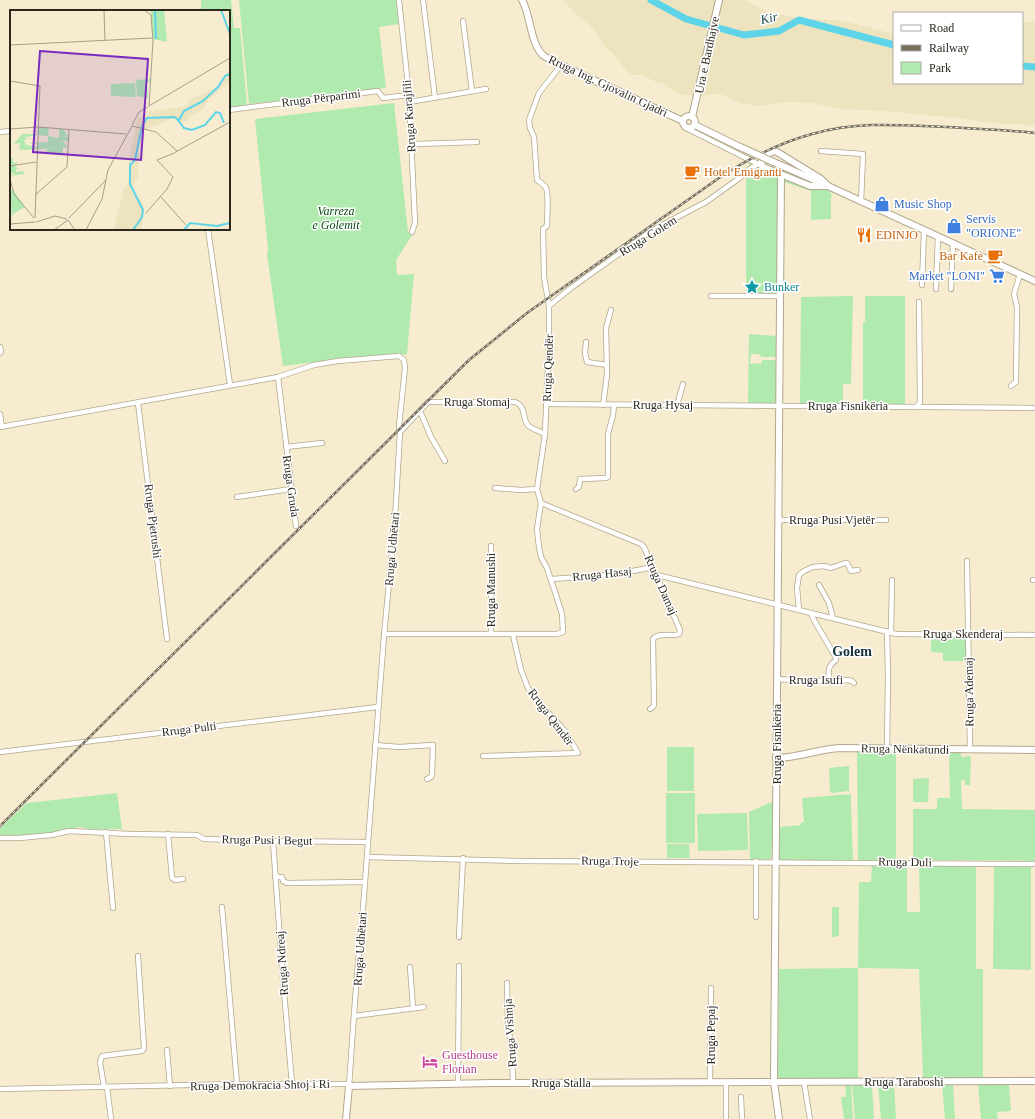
<svg xmlns="http://www.w3.org/2000/svg" width="1035" height="1119" viewBox="0 0 1035 1119" font-family="'Times New Roman',serif">
<rect width="100%" height="100%" fill="#f7eccf"/>
<g fill="#b0eaaf">
<path d="M201,0h30l3,28h6l7,78 -18,2v-97h-28z"/>
<path d="M239,0h157l3,24 -20,3 7,61 -137,16z"/>
<path d="M394,103l14,129h5v2l-17,26 1,15 17,-1 -7,80 -76,6 -48,6 -16,-111 1,-6 -13,-130z"/>
<path d="M750,161l27,14 2,3 -1,114 -2,2h-30v-122z"/>
<path d="M784,179l40,9v1l7,2 -1,3h2l-1,4v21l-20,1v-29l-27,-9z"/>
<path d="M853,296l-2,88h-8v21h-43l1,-108z"/>
<path d="M865,296h40v109h-42v-83h2z"/>
<path d="M749,334l28,2v21h-15l-4,-3h-7l-1,10 12,-1v-3h15l-1,44 -28,-1z"/>
<path d="M931,635l37,1 -1,25h-24v-8l-12,-1z"/>
<rect x="667" y="747" width="27" height="44"/>
<path d="M857,751l39,1v109l-38,-1z"/>
<path d="M949,753h12v4l10,-1 -1,29h-5v-5h-4l1,29 73,1v51c-40,-1 -81,-1 -122,-1v-51h24v-11h13z"/>
<path d="M849,766v25l-17,2 -2,-2 -1,-23z"/>
<path d="M929,778l-1,24h-15v-23z"/>
<path d="M117,793l5,36h-31l-12,-2 -21,6 -37,3h-21v-8l27,-25z"/>
<rect x="666" y="793" width="29" height="50"/>
<path d="M851,794v12l2,54h-74v-33l22,-2v-3h3l-2,-24z"/>
<path d="M774,802l-3,57 -21,1 -1,-48 20,-9z"/>
<path d="M747,813l1,37 -50,1 -1,-37z"/>
<path d="M689,844l1,14h-23v-14z"/>
<path d="M872,864h35v48h13l-1,-48h57v105h7v110l-60,-1 -4,-109 -61,-1v111l-80,2 1,-112 79,-1 1,-86h12z"/>
<path d="M1031,865v105l-38,-1 1,-103z"/>
<path d="M832,907h7v29l-7,1z"/>
<path d="M894,1083l2,36h-15l-3,-35z"/>
<path d="M942,1083h11l2,36h-10z"/>
<path d="M845,1084h6l2,35h-9l-3,-22h5z"/>
<path d="M852,1084l20,1 2,34h-19z"/>
<path d="M978,1084l31,1 2,26 -14,1 1,7h-17z"/>
</g>
<path fill="#ede3be" d="M563,0h182l20,11 33,7 46,3 50,13v49h128v-60l13,-2v104l-47,-2 -20,-4 -83,-8 -47,-2 -25,-6 -26,-1 -29,4 -18,-3 -20,-9 -25,2 -15,-2 -5,-2 -12,-9h-5l-16,-8h-10l-6,-4 -8,-12 -15,-15 -9,-14 -8,-9 -5,-2z"/>
<g fill="none" stroke-linecap="round" stroke-linejoin="round">
<g stroke="#5ed4e9" stroke-width="7">
<path d="M651,0l35,19 58,16 35,-4 20,-11 95,25"/>
<path d="M1022,66l13,1"/>
</g>
<g stroke="#b2a78c" stroke-width="6">
<g id="street">
<path d="M399,0l10,95 6,128 -3,9"/>
<path d="M423,0l12,98"/>
<path d="M463,21l9,70"/>
<path d="M409,102l77,-13"/>
<path d="M229,110l149,-19 5,7 26,-3"/>
<path d="M686,128l74,37"/>
<path d="M0,132l11,-1"/>
<path d="M411,143l6,1 60,-2"/>
<path d="M821,151l42,3 -2,48"/>
<path d="M208,229l22,156"/>
<path d="M922,285l2,-55"/>
<path d="M936,289l2,-53"/>
<path d="M951,289l2,-46"/>
<path d="M711,296h69"/>
<path d="M549,306l22,-18 80,-57 55,-29 35,-25 7,-7 10,-6"/>
<path d="M586,342l-1,11 2,9 20,3"/>
<path d="M0,347l1,5 -1,1"/>
<path d="M278,377l18,149"/>
<path d="M1011,386l5,-4 1,-75 -3,-13 6,-20"/>
<path d="M138,403l29,236"/>
<path d="M547,404l488,4"/>
<path d="M603,405l4,-30 -1,-47 5,-18"/>
<path d="M677,405l6,-21"/>
<path d="M917,407l3,-5 -1,-100"/>
<path d="M420,411l11,26 14,24"/>
<path d="M0,414l2,13"/>
<path d="M0,427l278,-50 36,-12 24,-4 61,-5"/>
<path d="M400,432l28,-30h87c11,4 7,14 12,22 3,5 13,7 18,10"/>
<path d="M286,447l36,-4"/>
<path d="M495,488l26,2 16,-1"/>
<path d="M576,489l3,-2 1,-8 26,-1 2,-1v-43l5,-19 1,-10"/>
<path d="M237,497l54,-8"/>
<path d="M541,503l100,41 3,3 36,83 -1,4c-8,3 -21,-2 -26,5l1,66 -1,2 -3,2"/>
<path d="M778,520h108"/>
<path d="M491,546v88"/>
<path d="M967,561l3,189"/>
<path d="M657,575l239,59 139,1"/>
<path d="M551,579c34,-2 68,-4 101,-12"/>
<path d="M1033,580h2"/>
<path d="M819,585l10,18 4,15"/>
<path d="M799,610l-2,-22 2,-13 5,-4 9,-4 11,-1 7,2 14,-5h2l4,8 7,-1"/>
<path d="M811,613l3,7 22,38v2c-8,6 -8,10 -7,20"/>
<path d="M891,632l1,-52"/>
<path d="M384,634h173l6,-2 -1,-18 -6,-19 -9,-27 -6,-11 -2,-10 -2,-18 4,-26 -4,-14 8,-55 4,-93v-35l-5,-29 -1,-48 4,-3c0,-8 2,-32 -1,-38 -2,-4 -6,-6 -9,-8l-3,-43 -4,-9 -1,-8 10,-27 22,-28"/>
<path d="M777,679l30,2 41,-1 4,1 2,2"/>
<path d="M375,745l24,2 34,-2 -1,29 -1,3 -4,2"/>
<path d="M887,749l1,-74 -1,-44"/>
<path d="M0,752l378,-45"/>
<path d="M483,756l95,-3 -13,-22 -30,-33 -7,-10 -7,-18 -8,-35"/>
<path d="M106,832l7,76"/>
<path d="M168,834l4,44 3,2 8,-1"/>
<path d="M0,838h19l33,-3 17,-4 61,3 67,1 7,4 69,2 95,1"/>
<path d="M273,841l9,127 10,116"/>
<path d="M367,857l152,4 516,3"/>
<path d="M275,877h7l1,4 4,2 78,-1"/>
<path d="M222,907l15,177"/>
<path d="M756,917v-56"/>
<path d="M459,937l4,-79"/>
<path d="M410,967l3,41"/>
<path d="M507,983l1,42 4,28 1,30"/>
<path d="M354,1016l70,-9"/>
<path d="M167,1050l3,36"/>
<path d="M710,1082l1,-94"/>
<path d="M804,1082l6,37"/>
<path d="M458,1083l1,-117"/>
<path d="M349,1086c4,-55 7,-110 13,-165l22,-285 11,-117 5,-87 -1,-6 6,-58 -1,-8 -5,-4"/>
<path d="M104,1087l-4,-25 2,-6 40,-5 2,-3 -6,-92"/>
<path d="M107,1087l4,32"/>
<path d="M0,1089l237,-5h112"/>
<path d="M741,1097l1,22"/>
<path d="M726,1119v-37"/>
</g>
</g>
<g stroke="#b2a78c" stroke-width="8">
<g id="secondary">
<path d="M522,0c9,15 8,45 22,56 5,3 11,6 17,9l122,56"/>
<circle cx="689" cy="122" r="6"/>
<path d="M692,117l27,-117"/>
<path d="M695,125l43,21"/>
<path d="M774,151l3,1 44,27 7,7h-18l-47,-19 -2,-2c0,-8 6,-11 13,-14z"/>
<path d="M769,160l59,26 207,95"/>
<path d="M776,758c22,0 42,-9 64,-10l195,2"/>
<path d="M346,1119l3,-33 143,-3 543,-2"/>
<path d="M779,1119l-5,-37 7,-907"/>
</g>
</g>
<use href="#street" stroke="#fff" stroke-width="4.5"/>
<use href="#secondary" stroke="#fff" stroke-width="6"/>
<g stroke="#756e5d" stroke-width="2.5">
<path id="rail" d="M0,826l469,-466 58,-47 192,-135c29,-19 59,-35 93,-44 47,-13 88,-9 135,-7 29,2 59,3 88,6"/>
</g>
<use href="#rail" stroke="#fff" stroke-width="1" stroke-dasharray="3" stroke-linecap="butt"/>
<g stroke="#b2a78c" stroke-width="8" stroke-linecap="butt">
<path id="secondary-bridge" d="M738,146l31,14"/>
</g>
<use href="#secondary-bridge" stroke="#fff" stroke-width="6"/>
</g>
<defs>
<g id="cafe-bare" transform="scale(1.2)"><path d="M-5.5-4.5H6V0H3Q3 3.5 0 3.5H-2.5Q-5.5 3.5-5.5 0ZM3-3.2v2h1.7v-2ZM-6 4.5H4V6H-6Z" fill="#e8710a" stroke="#fff" stroke-width="2.5" paint-order="stroke"/></g>
<g id="shop-bare" transform="scale(1.2)"><path d="M-5-2.5h2.3a2.7 3.5 0 0 1 5.4 0H5L5.5 6h-11ZM-1.5-2.5h3a1.5 2.3 0 0 0-3 0Z" fill="#3f7fe0" stroke="#fff" stroke-width="2.5" paint-order="stroke"/></g>
<g id="restaurant-bare" transform="scale(1.2)"><path d="M-5-6h1v4h1v-4h1v4h1v-4h1v5L-1.5 .5V6h-2V.5L-5-1ZM5-6V6H3V1.5H1.5Q1.5-4 5-6Z" fill="#e8710a" stroke="#fff" stroke-width="2.5" paint-order="stroke"/></g>
<g id="supermarket-bare" transform="scale(1.2)"><path d="M-6-5.5h2.5l.6 2H6L4.5 2H-2.5L-4.4-4H-6ZM-1.5 3.2a1.3 1.3 0 1 0 .1 0ZM3 3.2a1.3 1.3 0 1 0 .1 0Z" fill="#3f7fe0" stroke="#fff" stroke-width="2.5" paint-order="stroke"/></g>
<g id="sight-bare" transform="scale(1.2)"><path d="M0-6L1.8-2.2L6-1.7L2.9 1.2L3.7 5.4L0 3.3L-3.7 5.4L-2.9 1.2L-6-1.7L-1.8-2.2Z" fill="#0f9aa8" stroke="#fff" stroke-width="2.5" paint-order="stroke"/></g>
<g id="hotel-bare" transform="scale(1.2)"><path d="M-6-4.5h1.5V1H6V5H4.5V3h-9V5H-6ZM-4 0a1.8 1.8 0 1 1 3.6 0ZM.5 0V-2.5h3Q6-2.5 6 0Z" fill="#d1479c" stroke="#fff" stroke-width="2.5" paint-order="stroke"/></g>
</defs>
<g fill-rule="evenodd">
<use href="#cafe-bare" x="692" y="172"/>
<use href="#shop-bare" x="882" y="204"/>
<use href="#shop-bare" x="954" y="226"/>
<use href="#restaurant-bare" x="864" y="235"/>
<use href="#cafe-bare" x="995" y="256"/>
<use href="#supermarket-bare" x="997" y="276"/>
<use href="#sight-bare" x="752" y="287"/>
<use href="#hotel-bare" x="430" y="1062"/>
</g>
<g text-anchor="middle" dominant-baseline="central" stroke-width="3" stroke-linejoin="round" paint-order="stroke">
<g font-size="12" fill="#2c281d" stroke="#fff">
<text transform="translate(707 55) rotate(-78)">Ura e Bardhajve</text>
<text transform="translate(608 86) rotate(25)">Rruga Ing. Gjovalin Gjadri</text>
<text transform="translate(321 98) rotate(-7)">Rruga Përparimi</text>
<text transform="translate(409 116) rotate(-94)">Rruga Karajfili</text>
<text transform="translate(648 236) rotate(-32)">Rruga Golem</text>
<text transform="translate(548 368) rotate(-88)">Rruga Qendër</text>
<text x="477" y="402">Rruga Stomaj</text>
<text x="663" y="405">Rruga Hysaj</text>
<text x="848" y="406">Rruga Fisnikëria</text>
<text transform="translate(291 486) rotate(82)">Rruga Gruda</text>
<text x="832" y="520">Rruga Pusi Vjetër</text>
<text transform="translate(153 521) rotate(83)">Rruga Pjetrushi</text>
<text transform="translate(392 549) rotate(-85)">Rruga Udhëtari</text>
<text transform="translate(602 574) rotate(-6)">Rruga Hasaj</text>
<text transform="translate(661 585) rotate(66)">Rruga Damaj</text>
<text transform="translate(491 590) rotate(-90)">Rruga Manushi</text>
<text x="963" y="634">Rruga Skenderaj</text>
<text x="816" y="680">Rruga Isufi</text>
<text transform="translate(969 692) rotate(-91)">Rruga Ademaj</text>
<text transform="translate(551 717) rotate(53)">Rruga Qendër</text>
<text transform="translate(189 729) rotate(-7)">Rruga Pulti</text>
<text transform="translate(777 744) rotate(-90)">Rruga Fisnikëria</text>
<text transform="translate(905 749) rotate(1)">Rruga Nënkatundi</text>
<text transform="translate(267 840) rotate(1)">Rruga Pusi i Begut</text>
<text transform="translate(610 861) rotate(1)">Rruga Troje</text>
<text transform="translate(905 862) rotate(1)">Rruga Duli</text>
<text transform="translate(360 949) rotate(-86)">Rruga Udhëtari</text>
<text transform="translate(282 963) rotate(-94)">Rruga Ndreaj</text>
<text transform="translate(510 1033) rotate(-94)">Rruga Vishnja</text>
<text transform="translate(711 1035) rotate(-90)">Rruga Pepaj</text>
<text x="904" y="1082">Rruga Taraboshi</text>
<text x="561" y="1083">Rruga Stalla</text>
<text transform="translate(260 1085) rotate(-1)">Rruga Demokracia Shtoj i Ri</text>
</g>
<g font-size="12" fill="#c56008" stroke="#fff" text-anchor="start">
<text x="704" y="172">Hotel Emigranti</text>
<text x="876" y="235">EDINJO</text>
<text x="983" y="256" text-anchor="end">Bar Kafe</text>
</g>
<g font-size="12" fill="#366cbe" stroke="#fff" text-anchor="start">
<text x="894" y="204">Music Shop</text>
<text x="966" y="219">Servis<tspan x="966" dy="14">"ORIONE"</tspan></text>
<text x="985" y="276" text-anchor="end">Market "LONI"</text>
</g>
<g font-size="12" font-style="italic" fill="#054b0e" stroke="#fff">
<text x="336" y="211">Varreza<tspan x="336" dy="14">e Golemit</tspan></text>
</g>
<g font-size="12" fill="#0d838f" stroke="#fff" text-anchor="start">
<text x="764" y="287">Bunker</text>
</g>
<g font-size="12" fill="#b23c85" stroke="#fff" text-anchor="start">
<text x="442" y="1055">Guesthouse<tspan x="442" dy="14">Florian</tspan></text>
</g>
<g font-size="13" font-style="italic" fill="#164b53" stroke="#fff">
<text transform="translate(769 18) rotate(-13)">Kir</text>
</g>
<g font-size="14" font-weight="bold" fill="#14333c" stroke="#fff">
<text x="852" y="651">Golem</text>
</g>
</g>
<g transform="translate(10 10)">
<rect width="220" height="220" fill="#f7eccf"/>
<path d="M141,0h13l3,32 -14,-3zM140,69v3h-6h3l1,16 -11,-2 -1,-16zM125,73l1,14 -25,-1v-12zM28,117l11,1 -1,8 11,2v-9h4l5,7 -6,1h8l-1,4 -16,1h11l4,6 -5,-1v7h-5l-11,-1v-4l11,-1 -35,2 -4,-1 1,-6 -6,1 8,-10h16zM27,125l11,1v6l-20,1 9,1v3l-11,-2 -2,-5 13,-3 -11,2v-2zM0,149h3v4l5,-1 -3,4 4,3h-3v3l7,-1 1,3 -14,2 5,-3h-5v-7l3,-1 -3,-1zM0,180h3l12,17 -11,6 -2,4z" fill="#b0eaaf" fill-rule="evenodd"/>
<path d="M220,59v13l-21,17 -7,11 -12,6 -3,5 -9,1 -4,-4 -30,12 -5,17 -1,30 -8,13 9,8 5,9 -3,23h-27l10,-42 4,-4 2,-30 7,-34 11,-9 36,-4 7,-8 25,-11z" fill="#ede3be"/>
<path fill="none" stroke="#5ed4e9" stroke-width="2" d="M145,0l1,29M211,0l9,24M167,109l7,9 8,2 13,-5 11,-13 4,1 4,10M123,220l9,-13 1,-7 -13,-26v-19l5,-5 7,-34 5,-8 27,-1 5,3 5,-9 19,-10 15,-14 7,-11 5,-2M174,220l6,-7 27,3 13,-3"/>
<path fill="none" stroke="#a69e88" stroke-width="1" d="M94,0l1,31M134,0l7,5 2,26 -4,65M0,35l142,-7M0,71l30,5 -5,132M139,96l81,-48M122,115l7,-13 9,-5M122,116l24,6 21,19M0,119l28,-2 88,7M0,156l26,-4M0,169l4,15 20,24M25,185l32,-28 2,-38M150,186l26,29M136,203l21,-24 6,-12 -16,-17 15,-6 58,-32M59,208l37,-38M58,210l7,10M26,212l19,-6 12,3M0,214l25,-2M44,220l14,-10M76,220l16,-31 6,-29 24,-44"/>
<path fill="#7b2cbf" fill-opacity="0.15" stroke="#7b2cbf" stroke-width="2" d="M30,41l108,8 -7,101 -108,-8z"/>
<rect width="220" height="220" fill="none" stroke="#2c281d" stroke-width="2"/>
</g>
<rect x="893" y="12" width="130" height="72" fill="#ffffff" stroke="#aba9a5"/>
<rect x="901" y="25" width="20" height="6" fill="#ffffff" stroke="#aba9a5"/>
<text x="929" y="32" font-size="12" fill="#2c281d">Road</text>
<rect x="901" y="45" width="20" height="6" fill="#756e5d" stroke="#aba9a5"/>
<text x="929" y="52" font-size="12" fill="#2c281d">Railway</text>
<rect x="901" y="62" width="20" height="12" fill="#b0eaaf" stroke="#aba9a5"/>
<text x="929" y="72" font-size="12" fill="#2c281d">Park</text>
</svg>
